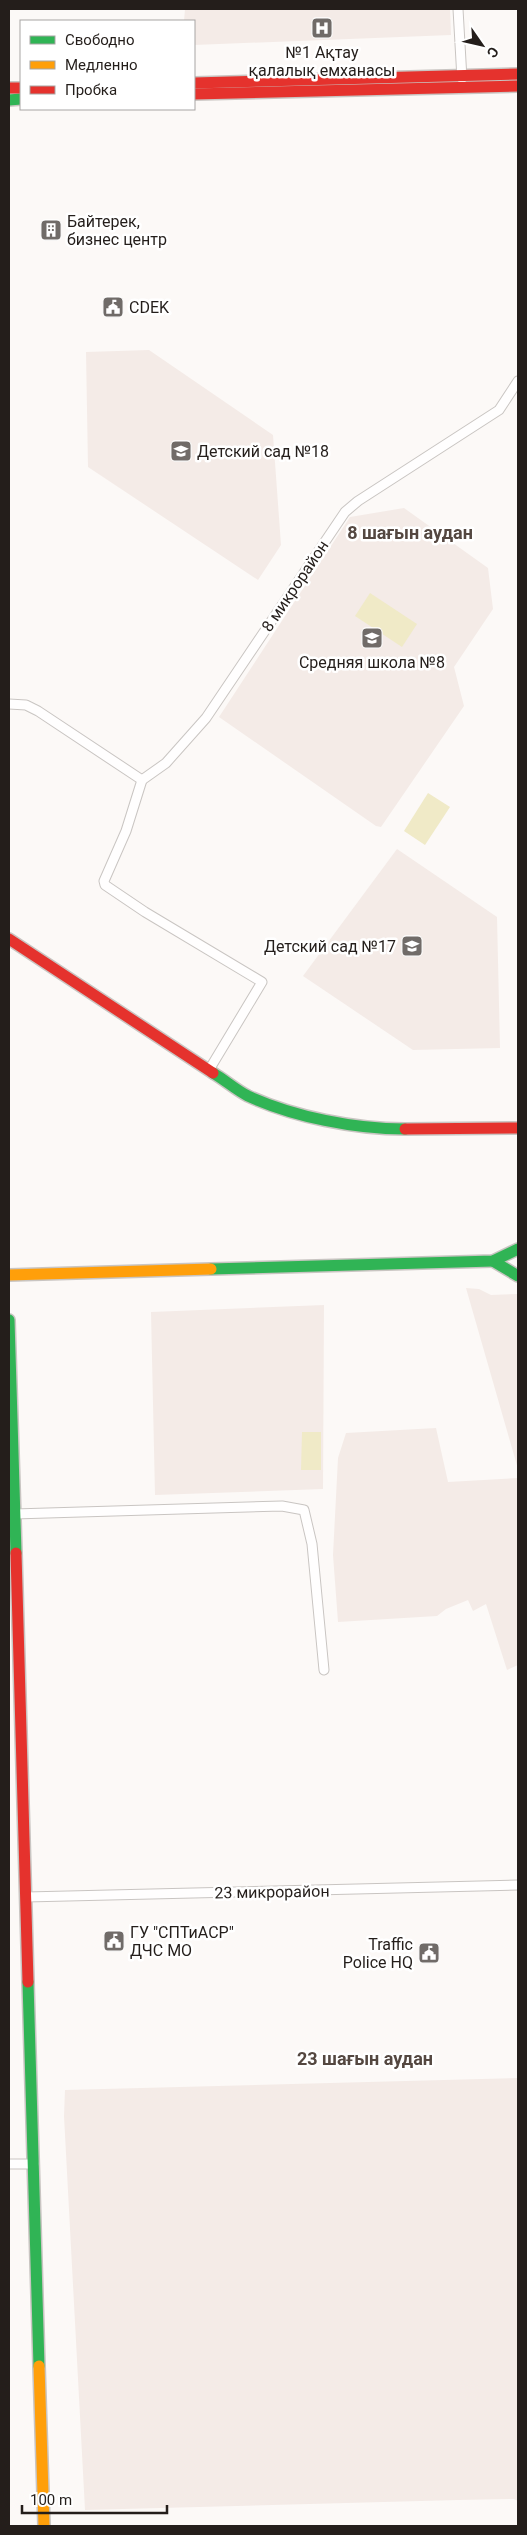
<svg xmlns="http://www.w3.org/2000/svg" width="527" height="2535" viewBox="0 0 527 2535" font-family="Roboto,sans-serif">
<rect width="100%" height="100%" fill="#fcf9f7"/>
<g fill="#f4ebe7">
<path d="M185,9h265l1,26 -257,10v-24h-10z"/>
<path d="M149,350l124,85 8,110 -23,35 -170,-113 -2,-115z"/>
<path d="M404,508l84,60 5,41 -39,58 10,39 -83,121 -5,-1 -157,-109 131,-200z"/>
<path d="M397,849l100,68 3,131 -87,2 -110,-74z"/>
<path d="M466,1288l13,1 12,6 27,-1v175z"/>
<path d="M324,1305l-1,184 -168,6 -4,-183z"/>
<path d="M436,1428l12,54 70,-4v187l-11,5 -21,-66 -13,7 -5,-11 -22,9 -9,7 -99,6 -5,-67 5,-97 8,-25z"/>
<path d="M518,2078v423l-4,-2 -56,1 -373,10 -21,-394 1,-26z"/>
</g>
<g fill="#f0eac7">
<path d="M370,593l47,31 -15,23 -47,-31z"/>
<path d="M428,793l22,14 -25,38 -21,-14z"/>
<path d="M302,1432h19v38h-20z"/>
</g>
<g fill="none" stroke-linecap="round" stroke-linejoin="round">
<g stroke="#c9c5c2" stroke-width="11">
<g id="street">
<path d="M458,9l4,70"/>
<path d="M9,704l17,1 12,6 104,69 -16,51 -22,50 1,4 40,27 117,70 -53,88"/>
<path d="M142,780l24,-17 40,-45 139,-206 13,-11 141,-91 19,-29"/>
<path d="M14,1514l268,-8 22,4 8,34 12,126"/>
<path d="M26,1897l492,-12"/>
<path d="M9,2164h25"/>
</g>
</g>
<g stroke="#c9c5c2" stroke-width="14">
<g id="fast">
<path d="M9,100l12,-1"/>
<path d="M213,1073c12,7 23,17 35,23 46,21 107,33 157,33"/>
<path d="M493,1261l25,15"/>
<path d="M211,1269l282,-8 25,-12"/>
<path d="M9,1320l7,233"/>
<path d="M28,1982l11,384"/>
</g>
</g>
<g stroke="#c9c5c2" stroke-width="14">
<g id="slow">
<path d="M9,1275l202,-6"/>
<path d="M39,2366l5,160"/>
</g>
</g>
<g stroke="#c9c5c2" stroke-width="14">
<g id="jam">
<path d="M194,83l324,-9"/>
<path d="M9,88h12"/>
<path d="M194,94l324,-8"/>
<path d="M9,939l204,134"/>
<path d="M405,1129l113,-1"/>
<path d="M16,1553l12,429"/>
</g>
</g>
<use href="#street" stroke="#fffefe" stroke-width="9"/>
<use href="#fast" stroke="#30b455" stroke-width="11"/>
<use href="#slow" stroke="#ff9f0a" stroke-width="11"/>
<use href="#jam" stroke="#e5322d" stroke-width="11"/>
</g>
<defs>
<g id="hospital-square" transform="scale(1.125)"><rect x="-9" y="-9" width="18" height="18" rx="4" fill="#706b68" stroke="#fff"/><path d="M-5-5h3v3.5h4V-5h3V5h-3V1.5h-4V5h-3Z" fill="#fff"/></g>
<g id="building-square" transform="scale(1.125)"><rect x="-9" y="-9" width="18" height="18" rx="4" fill="#706b68" stroke="#fff"/><path d="M-4-6H4V6H1V3H-1V6H-4ZM-2.5-4.3h1.7v1.8h-1.7ZM.8-4.3h1.7v1.8H.8ZM-2.5-1h1.7V.8h-1.7ZM.8-1h1.7V.8H.8Z" fill="#fff"/></g>
<g id="civic-square" transform="scale(1.125)"><rect x="-9" y="-9" width="18" height="18" rx="4" fill="#706b68" stroke="#fff"/><path d="M-.6-6.5H3V-4.5H.6V-3L4-1V1h2V6H-6V1h2V-1L-.6-3ZM-1.2 2.5V6h2.4V2.5Z" fill="#fff"/></g>
<g id="school-square" transform="scale(1.125)"><rect x="-9" y="-9" width="18" height="18" rx="4" fill="#706b68" stroke="#fff"/><path d="M0-5L7-2L0 1L-7-2ZM-4 1L0 2.5L4 1V4Q0 6-4 4Z" fill="#fff"/></g>
</defs>
<g fill-rule="evenodd">
<use href="#hospital-square" x="322" y="28"/>
<use href="#building-square" x="51" y="230"/>
<use href="#civic-square" x="113" y="307"/>
<use href="#school-square" x="181" y="451"/>
<use href="#school-square" x="372" y="638"/>
<use href="#school-square" x="412" y="946"/>
<use href="#civic-square" x="114" y="1941"/>
<use href="#civic-square" x="429" y="1953"/>
</g>
<g text-anchor="middle" dominant-baseline="central" stroke-width="5" stroke-linejoin="round" paint-order="stroke">
<g font-size="16" fill="#241e1b" stroke="#fff" text-anchor="start">
<text x="322" y="52" text-anchor="middle">№1 Ақтау<tspan x="322" dy="18">қалалық емханасы</tspan></text>
<text x="67" y="221">Байтерек,<tspan x="67" dy="18">бизнес центр</tspan></text>
<text x="129" y="307">CDEK</text>
<text x="197" y="451">Детский сад №18</text>
<text x="372" y="662" text-anchor="middle">Средняя школа №8</text>
<text x="396" y="946" text-anchor="end">Детский сад №17</text>
<text x="130" y="1932">ГУ "СПТиАСР"<tspan x="130" dy="18">ДЧС МО</tspan></text>
<text x="413" y="1944" text-anchor="end">Traffic<tspan x="413" dy="18">Police HQ</tspan></text>
</g>
<g font-size="16" fill="#241e1b" stroke="#fff">
<text transform="translate(295 586) rotate(-56)">8 микрорайон</text>
<text transform="translate(272 1892) rotate(-1)">23 микрорайон</text>
</g>
<g font-size="18" font-weight="bold" fill="#544740" stroke="#fff">
<text x="410" y="532">8 шағын аудан</text>
<text x="365" y="2058">23 шағын аудан</text>
</g>
</g>
<rect width="527" height="2535" fill="none" stroke="#241e1b" stroke-width="20"/>
<rect x="20" y="20" width="175" height="90" fill="#ffffff" stroke="#a7a5a4"/>
<rect x="30" y="36" width="25" height="8" fill="#30b455" stroke="#a7a5a4"/>
<text x="65" y="45" font-size="15" fill="#241e1b">Свободно</text>
<rect x="30" y="61" width="25" height="8" fill="#ff9f0a" stroke="#a7a5a4"/>
<text x="65" y="70" font-size="15" fill="#241e1b">Медленно</text>
<rect x="30" y="86" width="25" height="8" fill="#e5322d" stroke="#a7a5a4"/>
<text x="65" y="95" font-size="15" fill="#241e1b">Пробка</text>
<g transform="translate(482 45) rotate(124)" stroke="#ffffff" stroke-width="4" paint-order="stroke">
<path d="M0-4L9 19L0 12L-9 19Z" fill="#241e1b"/>
<text y="-8" font-size="14" font-weight="bold" text-anchor="middle" fill="#241e1b">С</text>
</g>
<path d="M22 2505v8h145v-8" fill="none" stroke="#241e1b" stroke-width="2.5"/>
<text x="30" y="2505" font-size="15" fill="#241e1b" stroke="#ffffff" stroke-width="4" paint-order="stroke">100 m</text>
</svg>
